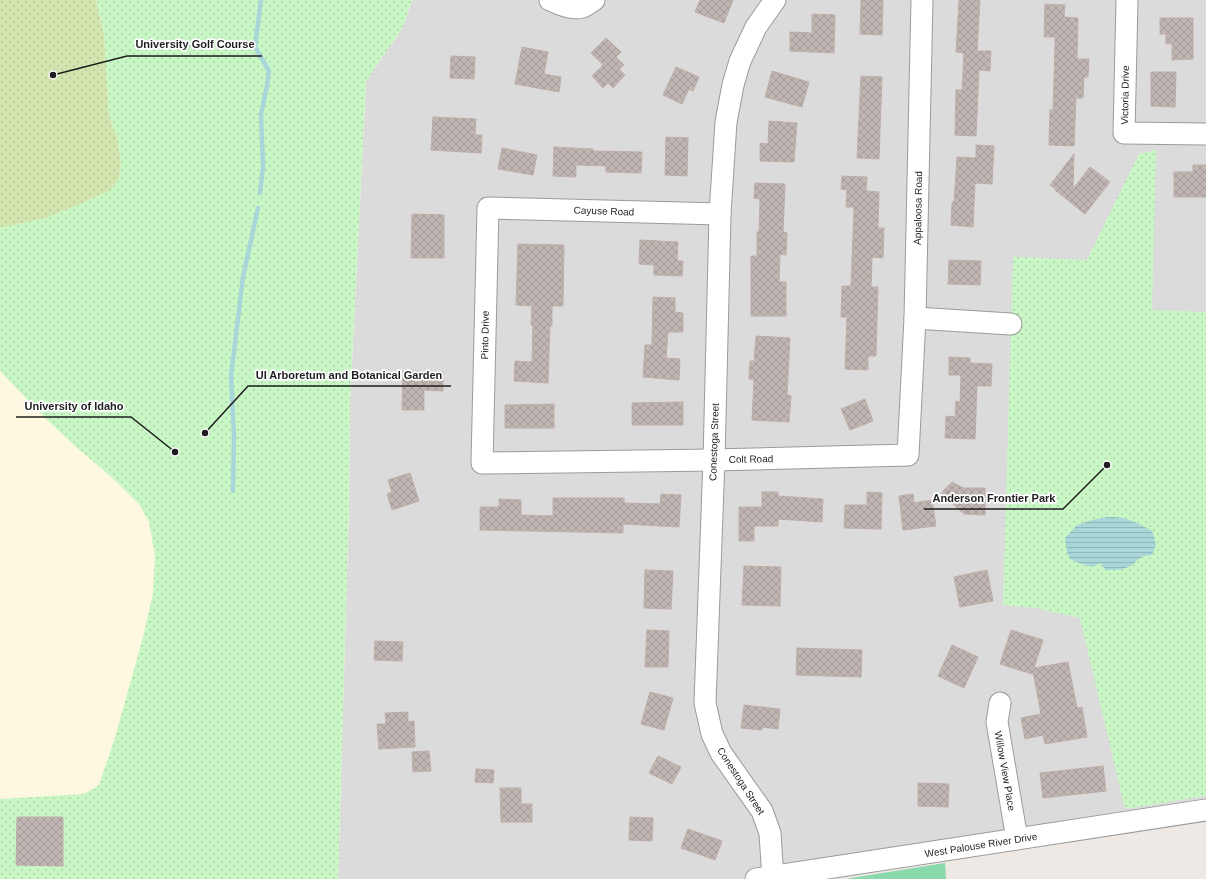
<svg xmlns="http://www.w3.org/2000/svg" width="1206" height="879" viewBox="0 0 1206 879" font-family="Helvetica,sans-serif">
<defs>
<pattern id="grass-dots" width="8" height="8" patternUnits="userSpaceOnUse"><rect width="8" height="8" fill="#d3e5ae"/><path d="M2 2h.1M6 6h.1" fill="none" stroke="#b5c495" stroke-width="1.8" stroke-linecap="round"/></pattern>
<pattern id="park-dots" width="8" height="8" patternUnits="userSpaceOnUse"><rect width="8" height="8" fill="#c9f6c5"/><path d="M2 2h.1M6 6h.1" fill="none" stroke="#acd2a9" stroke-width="1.8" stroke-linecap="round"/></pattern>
<pattern id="water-rules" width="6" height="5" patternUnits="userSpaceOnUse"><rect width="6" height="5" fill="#a8d6d9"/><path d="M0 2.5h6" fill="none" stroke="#90b7ba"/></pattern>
<pattern id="building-cross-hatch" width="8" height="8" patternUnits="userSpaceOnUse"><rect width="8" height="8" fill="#bfb5b2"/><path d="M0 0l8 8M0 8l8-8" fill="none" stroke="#a49b99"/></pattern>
</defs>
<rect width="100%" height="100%" fill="#eee9e5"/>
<path fill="#dcdbdb" d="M412,0h794v810l-446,69h-422l11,-375 1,-104 16,-319 37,-54z"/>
<path fill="#fdf8df" d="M0,0h412l-9,27 -37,54 -16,319 -1,104 -11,375h-338z"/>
<path fill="url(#grass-dots)" d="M0,0h96l8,33 5,83 8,20 4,26 -2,16 -8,12 -33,15 -32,13 -46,10z"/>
<g fill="url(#park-dots)">
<path d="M96,0h316l-9,27 -37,54 -16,319 -1,104 -11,375h-338v-80l84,-5 15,-9 15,-44 29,-104 10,-44 2,-37 -6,-34 -10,-18 -31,-30 -32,-27 -30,-28 -46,-48v-143l46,-10 32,-13 33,-15 8,-12 2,-16 -4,-26 -8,-20 -5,-83z"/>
<path d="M1156,150l-4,160 54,2v484l-81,13 -45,-191 -45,-10 -32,-3 10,-348 74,3 52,-106z"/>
</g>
<path fill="#88d8ab" d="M945,863l1,16h-101z"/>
<path fill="url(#water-rules)" d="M1108,517c18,-1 28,5 44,14l4,14 -4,10c-13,1 -11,3 -20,10 -8,5 -17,5 -26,5l-6,-7 -8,4 -8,-2 -14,-6 -3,-7 -2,-14 12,-13 15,-5z"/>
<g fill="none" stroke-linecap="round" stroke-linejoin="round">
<g stroke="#a8d6d9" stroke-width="4.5">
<path d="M260,193l3,-26 -2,-53 6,-28 2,-15 -14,-24 6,-47"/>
<path d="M233,491l1,-55 -3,-60 12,-99 15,-69"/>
</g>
</g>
<g fill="url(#building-cross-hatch)" stroke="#bfaea8">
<path d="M700,0h33l-9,23 -29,-11z"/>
<path d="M861,0h22l-1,35 -22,-1z"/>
<path d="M959,0h21l-3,51h14l-1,20 -11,-1 -3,66 -21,-1 1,-45h6l2,-37 -8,-1z"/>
<path d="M1045,4l20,1 -1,12 14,1 -1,41h12l-1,18h-4l-1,21h-7l-2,48 -25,-1 1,-35h3l2,-64v-9h-11z"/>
<path d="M812,14l23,1 -1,38 -44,-2v-19l22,1z"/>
<path d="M1160,18h33v41l-21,1v-17l-6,1v-10h-6z"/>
<path d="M606,38l15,14 -5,5 8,8 -5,4 6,6 -12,13 -5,-5 -5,5 -11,-12 11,-11 -12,-12z"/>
<path d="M522,47l26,5 -4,22 17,3 -2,15 -44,-8z"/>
<path d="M451,56l24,1 -1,22 -24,-1z"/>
<path d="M676,67l23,10 -6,14 -4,-2 -7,15 -19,-9z"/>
<path d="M772,71l37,11 -7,25 -37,-10z"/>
<path d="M1151,72h25l-1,35 -24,-1z"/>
<path d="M861,76l21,1 -3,82 -22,-1z"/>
<path d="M433,117l43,2 -1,16h7l-1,18 -50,-3z"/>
<path d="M769,121l28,2 -3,39 -34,-1v-18l8,1z"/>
<path d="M666,137l22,1 -1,38 -22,-1z"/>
<path d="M976,145l18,1 -2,38 -17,-1 -2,44 -22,-2 1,-23h2l3,-45 19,1z"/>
<path d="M554,147l39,2v2l49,1 -1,21 -35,-1v-6l-30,-1v12l-23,-1z"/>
<path d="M502,148l35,7 -4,20 -35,-6z"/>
<path d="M1074,154l-1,35 17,-22 20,15 -25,32 -30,-24 1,-1 -6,-4z"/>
<path d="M1193,165h13v32h-32v-25h19z"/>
<path d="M842,176l25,1 -1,14 13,1 -1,36h6l-1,30 -11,-1 -1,30h7l-2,69h-8v14l-23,-1 2,-52h-6l1,-31h9l3,-79h-8l1,-17 -6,-1z"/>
<path d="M755,183l30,1 -2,48 4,1 -1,22 -6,-1 -1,28h7v34h-35v-60h6v-24h2l1,-33 -6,-1z"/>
<path d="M412,214l32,1v43h-33z"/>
<path d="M640,240l38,2 -1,19h6l-1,15 -28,-1v-10l-15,-1z"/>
<path d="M518,244l46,1 -1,61h-11v20h-2l-2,57 -34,-2 1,-20 17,1 1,-37h-2l1,-19 -16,-1z"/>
<path d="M949,260l32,1 -1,24 -32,-1z"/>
<path d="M653,297l22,1v14l8,1v19h-15l-2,26 14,1 -1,21 -36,-3 2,-32h7z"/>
<path d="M756,336l34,2 -3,57 4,1 -2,26 -37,-2 2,-40 -5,-1 1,-18h4z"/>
<path d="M949,357l21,1v5l22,1 -1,22h-14l-2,53 -30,-1 1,-22 9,1 1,-16 4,1 1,-27h-12z"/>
<path d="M403,371l40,1v19l-19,-1v20h-22z"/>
<path d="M865,399l8,22 -23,9 -9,-21z"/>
<path d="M683,402v23h-51v-22z"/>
<path d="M554,404v24h-49v-23z"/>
<path d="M410,473l9,28 -27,9 -5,-16 5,-2 -4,-12z"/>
<path d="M952,482l11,6h22v27l-21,-1 -23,-21z"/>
<path d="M762,492h16v4l45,3 -1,23 -44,-3v7h-24v15h-15v-34h23z"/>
<path d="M867,492l15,1 -1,36 -37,-1 1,-23h22z"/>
<path d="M661,494l20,1 -2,32 -56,-3v9l-143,-3v-23h19v-8l22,1v15l32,1v-18h71v5l36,1z"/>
<path d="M913,494l1,9 18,-3 4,26 -33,4 -4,-34z"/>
<path d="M744,566l37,1 -1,39 -38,-1z"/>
<path d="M645,570l28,1 -2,38 -27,-1z"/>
<path d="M987,570l6,31 -33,6 -6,-30z"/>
<path d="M647,630l22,1 -1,36h-23z"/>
<path d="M1011,630l32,10 -9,28 34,-6 9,46 5,-1 5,30 -42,7 -2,-9 -18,4 -4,-21 20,-4 -8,-42 -1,2 -32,-10z"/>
<path d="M375,641l28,1 -1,19 -28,-1z"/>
<path d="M952,645l26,12 -14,31 -26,-12z"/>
<path d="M797,648l65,2 -1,27 -65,-2z"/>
<path d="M650,692l23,6 -9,32 -23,-6z"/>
<path d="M744,705l36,4 -2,20 -16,-2v3l-21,-2z"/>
<path d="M408,712v10l6,-1 1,26 -36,2 -2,-25h9l-1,-11z"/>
<path d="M429,751l2,20 -18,1 -1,-20z"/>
<path d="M658,756l23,11 -9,17 -23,-11z"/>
<path d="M1103,766l3,25 -63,7 -3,-25z"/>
<path d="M476,769l18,1 -1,13 -18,-1z"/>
<path d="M918,783l31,1 -1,23 -30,-1z"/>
<path d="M500,788h21v16h11v18h-31z"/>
<path d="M17,817h46v49l-47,-1z"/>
<path d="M630,817l23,1 -1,23 -23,-1z"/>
<path d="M688,829l34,12 -7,19 -34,-12z"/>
</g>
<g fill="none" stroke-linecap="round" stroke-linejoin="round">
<g stroke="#9b9b9b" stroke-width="23">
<g id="minor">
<path d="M550,0c10,4 21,10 32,7 4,-1 8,-5 12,-7"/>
<path d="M1127,0l-3,133 82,1"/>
<path d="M720,214l-232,-6 -6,255 232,-3 194,-5 7,-137 7,-318"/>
<path d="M915,318l96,6"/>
<path d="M1000,703l-3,19 20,117"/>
<path d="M756,879l450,-69"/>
<path d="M773,879l-3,-46 -8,-22 -41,-58 -9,-19 -7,-31 9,-243 6,-246 6,-92 7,-37 7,-24 16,-34 19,-27"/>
</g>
</g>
<use href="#minor" stroke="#fff" stroke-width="21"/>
</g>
<g text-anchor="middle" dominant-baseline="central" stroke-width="3.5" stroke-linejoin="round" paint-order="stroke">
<g font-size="10" fill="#1e1e1e" stroke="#fff">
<text transform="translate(1125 95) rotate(-89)">Victoria Drive</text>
<text transform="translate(918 208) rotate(-89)">Appaloosa Road</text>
<text transform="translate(604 211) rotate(2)">Cayuse Road</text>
<text transform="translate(485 335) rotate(-89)">Pinto Drive</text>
<text transform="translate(714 442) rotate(-88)">Conestoga Street</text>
<text transform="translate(751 459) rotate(-1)">Colt Road</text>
<text transform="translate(1005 771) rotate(80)">Willow View Place</text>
<text transform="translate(741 781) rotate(57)">Conestoga Street</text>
<text transform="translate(981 845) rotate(-9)">West Palouse River Drive</text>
</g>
</g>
<path fill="none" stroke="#1e1e1e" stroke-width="1.5" d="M53 75L127 56H262M205 433L248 386H451M175 452L131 417H16M1107 465L1063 509H924"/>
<g fill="#1e1e1e" stroke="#fff" stroke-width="1.5">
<circle cx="53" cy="75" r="4"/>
<circle cx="205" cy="433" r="4"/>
<circle cx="175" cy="452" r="4"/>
<circle cx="1107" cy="465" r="4"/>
</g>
<g font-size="11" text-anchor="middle" font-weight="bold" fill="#1e1e1e" stroke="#fff" stroke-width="3.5" stroke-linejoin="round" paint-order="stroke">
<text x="195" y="48">University Golf Course</text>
<text x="349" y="379">UI Arboretum and Botanical Garden</text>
<text x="74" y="410">University of Idaho</text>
<text x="994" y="502">Anderson Frontier Park</text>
</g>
</svg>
